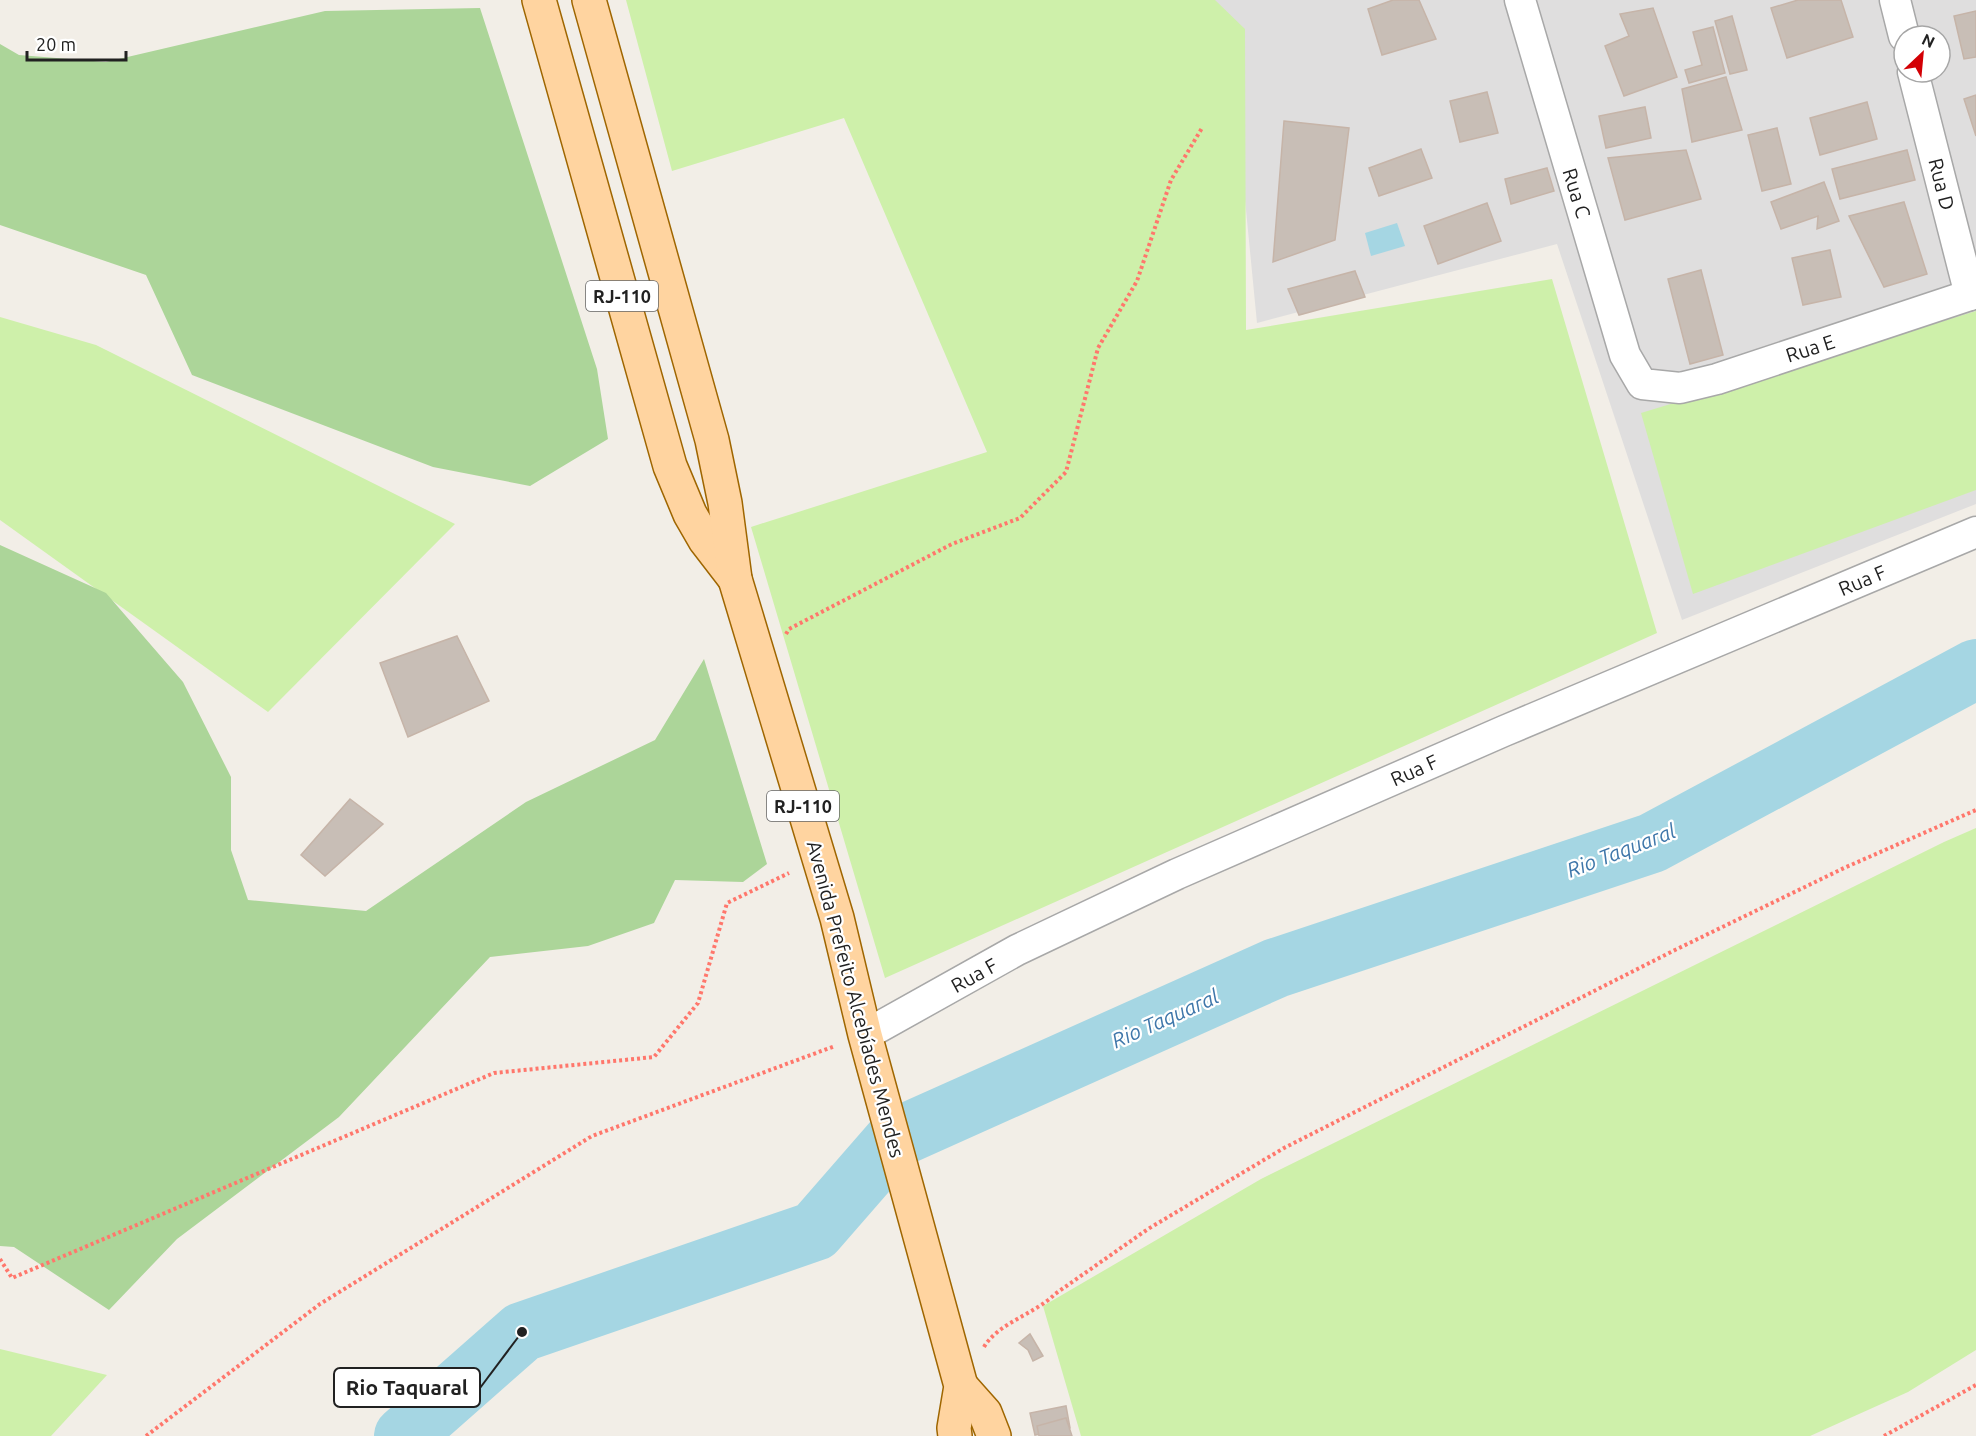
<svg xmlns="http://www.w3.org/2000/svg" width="1976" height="1436" viewBox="0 0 1976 1436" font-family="Ubuntu,sans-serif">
<rect width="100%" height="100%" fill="#f2eee7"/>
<path fill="#dfdede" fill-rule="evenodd" d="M1167,0h809v504l-294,116 -125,-376 -300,79 -18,-185zM1904,36h36v36h-36z"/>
<g fill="#cef0aa">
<path d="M626,0h589l30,29 1,301 306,-51 105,354 -772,345 -134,-451 236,-75 -143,-334 -172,53z"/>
<path d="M1976,311v179l-283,104 -52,-181z"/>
<path d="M0,317l96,28 359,179 -187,188 -268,-192z"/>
<path d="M1976,828v522l-68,42 -98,44h-729l-38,-130 218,-127 683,-337z"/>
<path d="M0,1349l107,26 -56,61h-51z"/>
</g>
<g fill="#acd599">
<path d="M480,8l117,361 11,70 -78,47 -97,-19 -241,-92 -46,-100 -146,-50v-181l19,11 87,7 219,-51z"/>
<path d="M0,545l106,48 77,89 48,95v73l17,50 118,11 160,-109 129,-62 49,-81 63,205 -24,18 -68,-2 -21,43 -66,23 -98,11 -151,160 -162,122 -68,71 -95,-63 -14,-1z"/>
</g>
<path fill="#a5d6e3" d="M1397,223l8,23 -34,10 -6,-23z"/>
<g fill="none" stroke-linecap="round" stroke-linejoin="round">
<path stroke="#a5d6e3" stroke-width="60" d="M404,1436l118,-104 293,-101 81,-93 380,-170 376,-125 324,-174"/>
</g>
<g fill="#c8beb6" stroke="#c6b4a8" stroke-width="1.5">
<path d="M1393,0h26l17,39 -54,16 -14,-46z"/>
<path d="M1798,0h43l12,37 -66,21 -16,-50z"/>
<path d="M1653,8l24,69 -53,19 -19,-50 24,-10 -9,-22z"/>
<path d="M1976,11v46l-12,2 -10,-43z"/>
<path d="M1732,16l15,54 -17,4 -15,-53z"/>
<path d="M1713,27l12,46 -36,10 -4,-13 17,-5 -9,-33z"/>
<path d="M1726,77l16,53 -50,12 -10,-53z"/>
<path d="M1487,92l11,41 -38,9 -10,-41z"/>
<path d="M1976,95v41l-12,-37z"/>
<path d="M1867,102l10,37 -57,16 -10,-37z"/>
<path d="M1645,107l6,31 -45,10 -7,-32z"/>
<path d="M1284,121l65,7 -14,112 -62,22z"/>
<path d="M1777,128l14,56 -29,7 -14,-56z"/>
<path d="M1421,149l11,29 -53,18 -10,-28z"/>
<path d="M1686,150l15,49 -76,21 -17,-62z"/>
<path d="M1907,150l8,30 -75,19 -8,-30z"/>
<path d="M1547,168l7,23 -43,13 -6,-25z"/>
<path d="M1824,182l15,39 -22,8 1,-13 -37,13 -10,-27z"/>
<path d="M1904,202l23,72 -43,13 -35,-71z"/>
<path d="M1487,203l14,38 -63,23 -14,-38z"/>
<path d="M1830,250l11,47 -38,8 -11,-47z"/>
<path d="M1701,270l22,85 -33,9 -22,-85z"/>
<path d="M1355,271l10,26 -66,18 -11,-26z"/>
<path d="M457,636l32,65 -81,36 -28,-74z"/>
<path d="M350,799l33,25 -58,52 -24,-21z"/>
<path d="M1030,1334l13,22 -10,5 -5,-11 -9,-7z"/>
<path d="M1066,1406l4,22 -35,7 -5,-22z"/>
<path d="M1066,1418l6,18h-33l-2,-10z"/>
</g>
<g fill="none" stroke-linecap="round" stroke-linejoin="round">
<g stroke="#a8a8a8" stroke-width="33">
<g id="street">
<path d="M1520,0l105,355 17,29 38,4 37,-9 259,-86"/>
<path d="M1895,0l9,36"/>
<path d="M1913,72l57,223"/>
<path d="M865,1035l152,-85 160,-76 327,-143 472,-199"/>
</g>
</g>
<g stroke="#9f6600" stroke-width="36">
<g id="primary">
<path d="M539,0l131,466 20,48 15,26 30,39"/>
<path d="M589,0l123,440 13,63 10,76 102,339 28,117 96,351 -7,42 1,8"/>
<path d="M961,1386l24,27 9,23"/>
</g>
</g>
<g stroke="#ff776c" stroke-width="4" stroke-dasharray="3 3" stroke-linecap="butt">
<path d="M786,634l3,-5 163,-85 68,-26 46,-46 32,-124 39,-67 34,-101 31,-52"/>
<path d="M0,1259l12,19 482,-205 160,-16 44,-54 29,-100 62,-30"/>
<path d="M984,1347c14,-24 51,-33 71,-53l93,-65 136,-81 391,-198 169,-82 132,-58"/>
<path d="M146,1436l174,-132 272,-168 243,-90"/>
<path d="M1884,1436l92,-51"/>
</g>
<use href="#street" stroke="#fff" stroke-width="30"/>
<use href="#primary" stroke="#ffd4a0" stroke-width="33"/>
</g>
<g text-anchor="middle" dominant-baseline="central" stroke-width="4.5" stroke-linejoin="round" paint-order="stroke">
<g fill="#fff" stroke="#646464" stroke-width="1.5">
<rect x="586" y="281" width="72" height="30" rx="4.5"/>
<rect x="767" y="791" width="72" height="30" rx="4.5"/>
</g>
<g font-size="18" font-weight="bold" fill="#212121">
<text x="622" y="296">RJ-110</text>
<text x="803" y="806">RJ-110</text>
</g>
<g font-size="20" fill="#212121" stroke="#fff">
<text transform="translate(1942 184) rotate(76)">Rua D</text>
<text transform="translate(1577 193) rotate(73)">Rua C</text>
<text transform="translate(1810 348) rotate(-18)">Rua E</text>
<text transform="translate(1862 580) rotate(-23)">Rua F</text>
<text transform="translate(1414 770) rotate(-24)">Rua F</text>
<text transform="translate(974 975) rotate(-29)">Rua F</text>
<text transform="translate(856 999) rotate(75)">Avenida Prefeito Alcebíades Mendes</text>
</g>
<g font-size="21" font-style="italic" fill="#3f77aa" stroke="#fff">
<text transform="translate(1621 850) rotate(-21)">Rio Taquaral</text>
<text transform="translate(1165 1018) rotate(-24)">Rio Taquaral</text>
</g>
</g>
<path fill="none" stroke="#212121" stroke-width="2" d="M522 1332L480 1388"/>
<circle fill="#212121" stroke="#fff" stroke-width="2" cx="522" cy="1332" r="6"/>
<rect fill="#fff" stroke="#212121" stroke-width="2" x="334" y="1368" width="146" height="39" rx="6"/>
<g font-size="21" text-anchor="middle" font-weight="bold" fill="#212121">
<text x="407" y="1395">Rio Taquaral</text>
</g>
<g transform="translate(1922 54) rotate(26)"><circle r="28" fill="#ffffff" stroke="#a6a6a6" stroke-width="1.5"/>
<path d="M0-4.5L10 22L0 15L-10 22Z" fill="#d30005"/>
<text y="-9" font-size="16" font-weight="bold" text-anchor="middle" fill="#212121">N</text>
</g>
<path d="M27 51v9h99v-9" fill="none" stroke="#212121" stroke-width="3"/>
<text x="36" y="51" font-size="18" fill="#212121" stroke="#ffffff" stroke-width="4.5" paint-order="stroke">20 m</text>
</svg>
